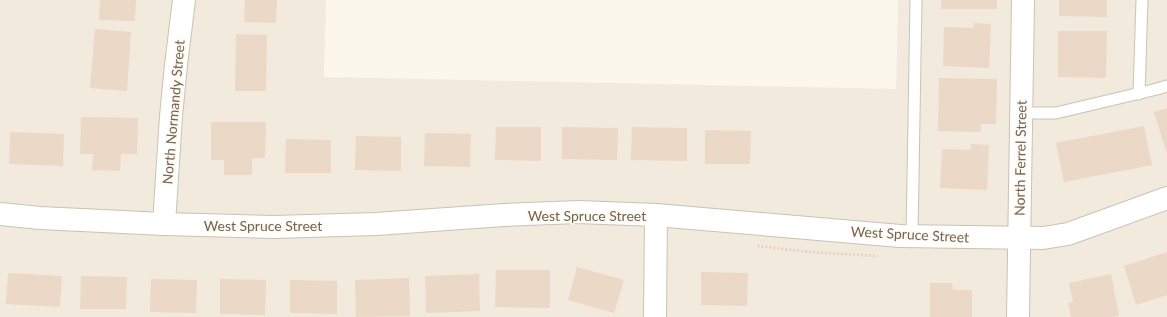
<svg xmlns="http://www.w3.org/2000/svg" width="1167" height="317" viewBox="0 0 1167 317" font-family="Lato,sans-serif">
<rect width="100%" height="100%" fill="#fbf7ed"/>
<path fill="#f2eadc" d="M0,0h326l-2,77 572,12 2,-89h269v317h-1167z"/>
<g fill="#ebd8c6">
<path d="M100,0h36l-1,21 -36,-1z"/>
<path d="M245,0h32l-1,23 -32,-1z"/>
<rect x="941" y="0" width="56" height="9"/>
<path d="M1059,0h48v17l-48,-1z"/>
<path d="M974,23l17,1 -2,44 -46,-2 1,-39 29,1z"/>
<path d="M95,29l36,3 -4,59 -37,-3z"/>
<path d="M1058,31h49l-1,47 -48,-1z"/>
<path d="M236,34l31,1 -1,56h-31z"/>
<path d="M939,78l58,1 -1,45h-15v8l-43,-1z"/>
<path d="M1167,108v46l-13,-42z"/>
<path d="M81,117l57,1 -1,36h-16l-1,17 -28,-1 1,-16h-13z"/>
<path d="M211,122h55l-1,36h-13v17h-28v-15h-13z"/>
<path d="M1144,126l8,39 -88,17 -8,-39z"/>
<path d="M496,127h45v34l-46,-1z"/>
<path d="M562,127l56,1 -1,32 -55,-1z"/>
<path d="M632,127l55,1v33l-56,-1z"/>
<path d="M705,130l46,1 -1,33h-45z"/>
<path d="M10,132l54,2 -1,32 -54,-2z"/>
<path d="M425,133l46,1 -1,33 -46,-1z"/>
<path d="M356,136l45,1v34l-46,-1z"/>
<path d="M286,139l45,1v33h-46z"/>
<path d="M971,144l18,1 -2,45 -47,-2 2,-39 29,1z"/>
<path d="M1167,252v43l-31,10 -12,-39z"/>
<path d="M577,267l47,13 -10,33 -46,-13z"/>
<path d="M496,270h54v38l-55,-1z"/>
<path d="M701,272l47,1 -1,33 -46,-1z"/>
<path d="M8,273l54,3 -2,31 -54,-3z"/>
<path d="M479,274l1,37 -54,2 -1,-37z"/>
<path d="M1111,274l8,42 -7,1h-41l-3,-14 5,-1 -4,-19z"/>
<path d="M81,276l46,1 -1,32h-46z"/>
<path d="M409,278l1,38 -54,1 -1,-37z"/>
<path d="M151,279l46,1 -1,33 -46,-1z"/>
<path d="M220,279l46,1 -1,35 -45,-1z"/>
<path d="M290,280l47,1v33l-47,-1z"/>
<path d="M930,283h22l1,7h19v27h-42z"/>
</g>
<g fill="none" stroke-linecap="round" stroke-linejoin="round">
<g stroke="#ccc1b4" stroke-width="13">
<g id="service">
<path d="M1139,94l3,-94"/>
<path d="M1021,113h35l101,-24 10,-3"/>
<path d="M912,236l4,-236"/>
</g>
</g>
<g stroke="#ccc1b4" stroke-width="24">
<g id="minor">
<path d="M0,214l40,4 124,6 110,3 102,-3 128,-9 74,-3 78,3 244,21 143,2 25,-4 99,-36"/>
<path d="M164,224l7,-108 5,-51 8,-65"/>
<path d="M655,317l1,-102"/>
<path d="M1018,317l5,-317"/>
</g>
</g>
<path stroke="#d2beaa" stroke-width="2.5" stroke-dasharray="1 3" stroke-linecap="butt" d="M758,246l51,6 69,4"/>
<use href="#service" stroke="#fff" stroke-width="11"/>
<use href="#minor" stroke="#fff" stroke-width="22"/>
</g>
<g text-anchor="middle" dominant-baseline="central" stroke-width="3.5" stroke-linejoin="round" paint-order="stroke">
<g font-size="14" fill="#746252" stroke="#fdfbf3">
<text transform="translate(173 112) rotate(-85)">North Normandy Street</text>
<text transform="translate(1020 158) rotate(-89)">North Ferrel Street</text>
<text x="587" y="215">West Spruce Street</text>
<text x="263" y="225">West Spruce Street</text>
<text transform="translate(910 234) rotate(3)">West Spruce Street</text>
</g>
</g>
</svg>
